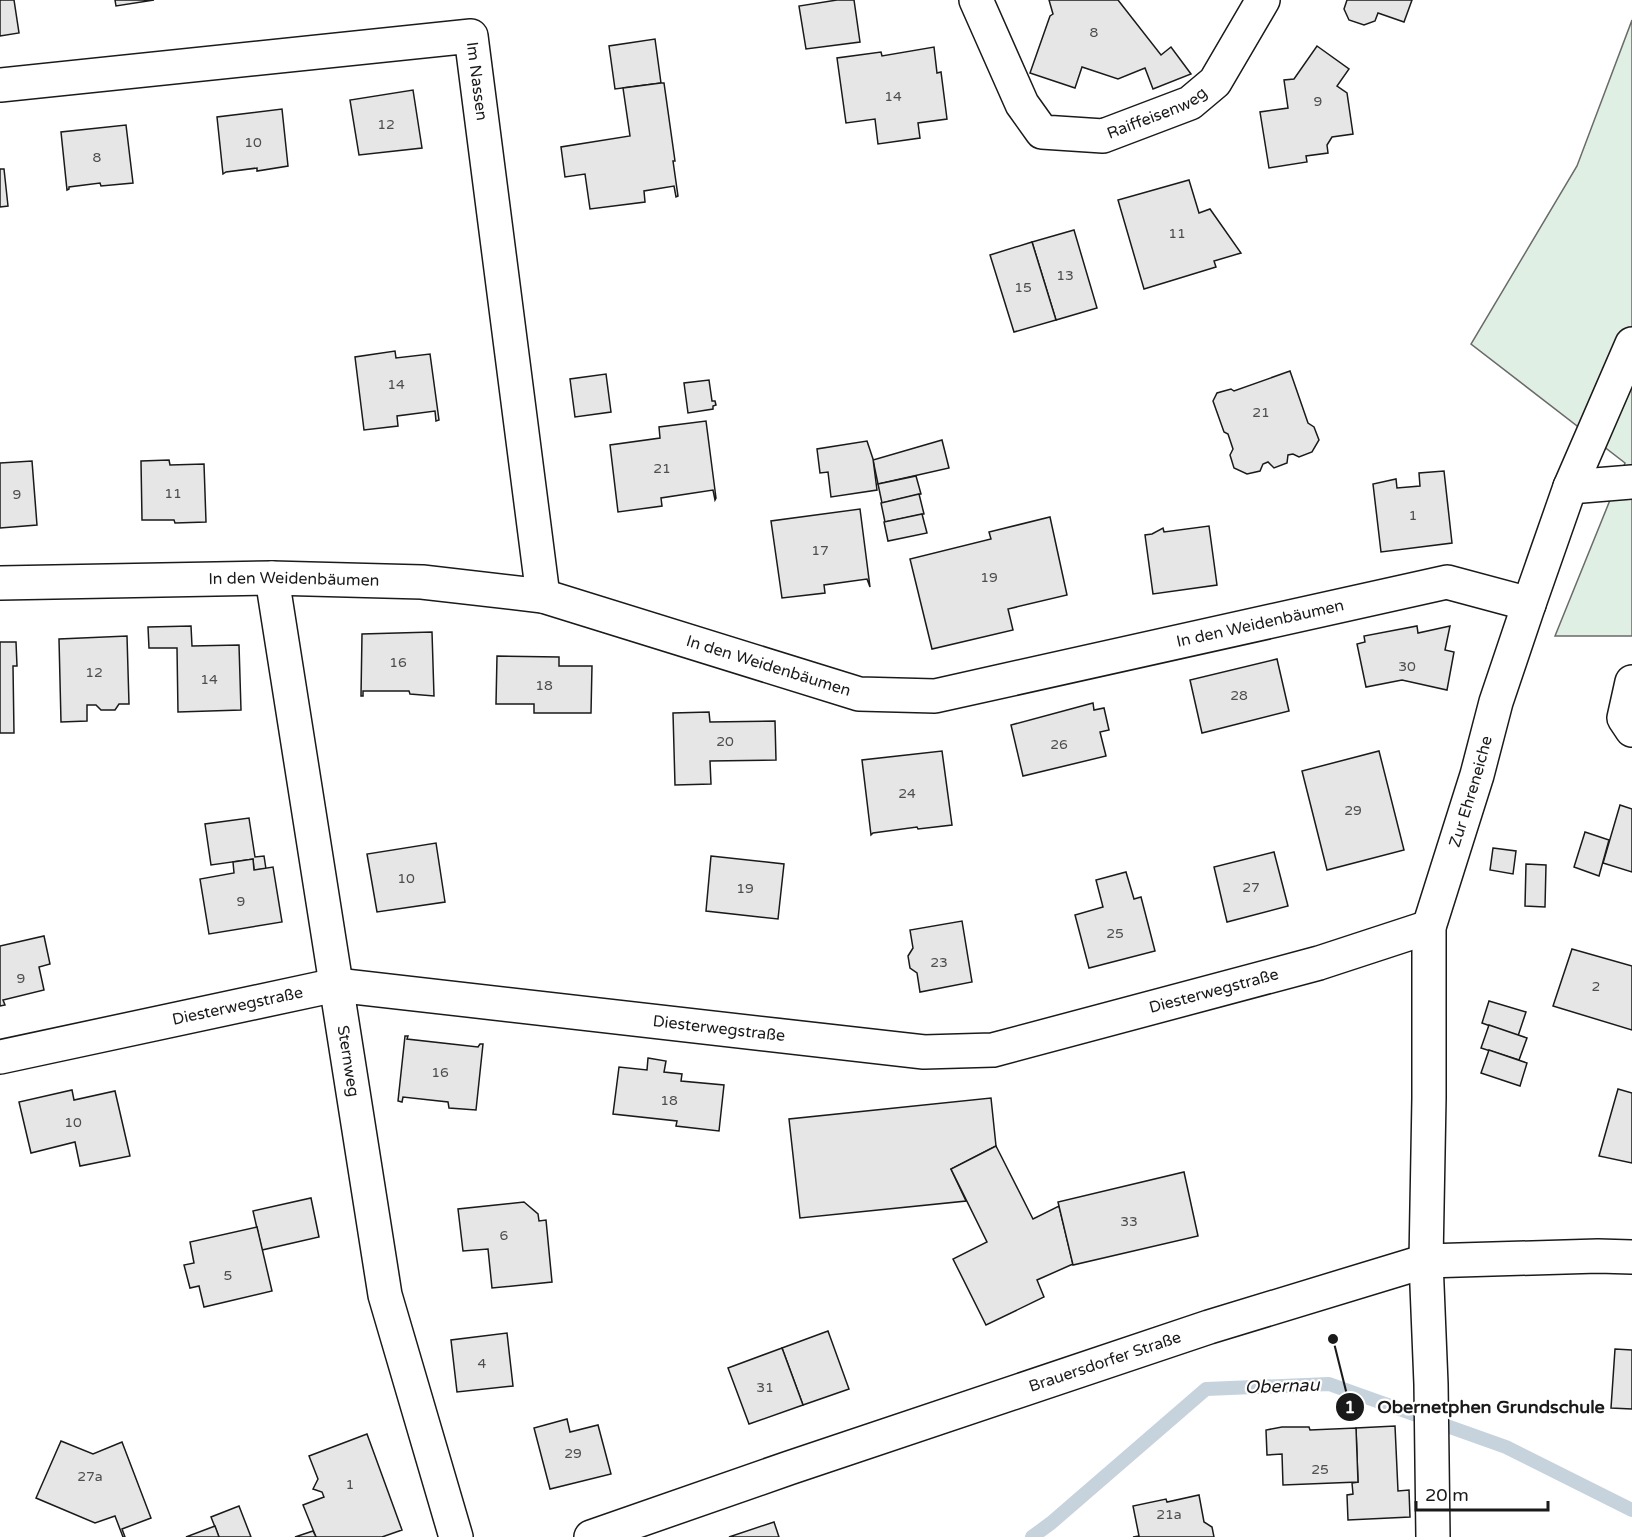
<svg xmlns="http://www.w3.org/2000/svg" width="1632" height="1537" viewBox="0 0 1632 1537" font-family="'Varela Round',sans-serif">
<rect width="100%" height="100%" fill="#fff"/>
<path fill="#e0efe3" stroke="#6a6a6a" stroke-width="1.5" d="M1632,20v616h-77l70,-173 -154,-119 106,-178z"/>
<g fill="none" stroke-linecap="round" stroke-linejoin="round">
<path stroke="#c6d2dc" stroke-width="14" d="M1032,1537l19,-14 155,-134 123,-5 177,63 126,63"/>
</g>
<g fill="#e6e6e6" stroke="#1a1a1a" stroke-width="1.5">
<path d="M0,0h14l5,33 -19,3z"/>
<path d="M115,0h39l-38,6z"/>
<path d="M837,0h17l6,42 -54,7 -7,-43z"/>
<path d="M1049,0h69l43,55 10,-8 20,27 -38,15 -8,-21 -27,11 -36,-12 -7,21 -45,-15 20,-57 3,-2z"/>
<path d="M1347,0h65l-8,22 -26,-9 -3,8 -11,4 -15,-5 -5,-11z"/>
<path d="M655,39l6,44 -46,6 -6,-43z"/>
<path d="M1317,46l32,23 -12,17 10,7 6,41 -21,3 -5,8 1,8 -22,3 1,6 -38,6 -9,-56 28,-4 -4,-28 10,-1z"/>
<path d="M934,47l3,26 4,-1 6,47 -29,4 2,15 -42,6 -3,-25 -29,4 -9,-65 44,-6 1,4z"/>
<path d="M661,83h3l11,78h-2l5,35 -2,1 -2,-11 -30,5 1,11 -55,7 -5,-35 -20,3 -4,-30 69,-11 -7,-48z"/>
<path d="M413,90l9,58 -63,7 -9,-55z"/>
<path d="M282,109l6,57 -31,5v-3l-31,4 -3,2 -6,-57z"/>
<path d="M126,125l7,58 -32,3 -1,-3 -31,4v2l-2,1 -6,-58z"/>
<path d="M0,169h4l4,37 -8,1z"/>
<path d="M1189,180l10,33 11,-4 31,44 -27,8 2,6 -72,22 -26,-89z"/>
<path d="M1074,230l23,78 -41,12 -24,-78z"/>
<path d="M1032,242l24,78 -42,12 -24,-77z"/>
<path d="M395,351l1,7 34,-4 9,66 -3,1 -1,-10 -38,5 1,10 -34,4 -9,-73z"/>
<path d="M1290,371l18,52 6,4 5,13 -7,12 -13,5 -6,-3 -5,1 -1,8 -13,5 -6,-6 -5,2 -3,7 -13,3 -13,-6 -4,-13 3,-6 -5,-15 -4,-2 -11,-31 4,-8 14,-4 3,2z"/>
<path d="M606,374l5,38 -36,5 -5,-38z"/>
<path d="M709,380l3,21h3l1,4 -3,1v3l-25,4 -4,-30z"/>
<path d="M706,421l10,77 -1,2 -2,-10 -52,8 1,8 -44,6 -8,-67 50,-7 -1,-11z"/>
<path d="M942,440l7,28 -71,16 -5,-24z"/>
<path d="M867,441l6,18 4,31 -46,7 -3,-25 -8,1 -3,-24z"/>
<path d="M169,460l1,5 34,-1 2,58 -31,1 -1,-3h-32l-1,-59z"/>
<path d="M32,461l5,64 -37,3v-65z"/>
<path d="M1444,471l8,72 -71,9 -8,-68 23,-5 1,9 23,-2 -1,-13z"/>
<path d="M916,476l5,18 -39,9 -4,-19z"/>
<path d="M919,494l5,20 -39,8 -4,-19z"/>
<path d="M860,509l10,78 -3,-8 -43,6 1,8 -43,5 -11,-77z"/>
<path d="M922,514l5,19 -39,8 -4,-19z"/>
<path d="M1050,517l17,78 -59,14 5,21 -81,19 -22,-90 81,-20 -2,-7z"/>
<path d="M1209,526l8,59 -64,9 -8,-59 7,-1 11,-6 1,4z"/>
<path d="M191,626l1,20 47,-1 2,65 -63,2 -1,-64h-28l-1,-21z"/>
<path d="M1417,626l1,7 32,-7 -5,24 9,2 -7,38 -45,-10 -36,7 -9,-43 8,-2 -1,-6z"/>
<path d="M432,632l2,64 -24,-2 -1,-3h-46v5h-2l1,-62z"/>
<path d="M127,636l2,68h-10l-4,6h-14l-5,-5h-9v16l-26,1 -2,-83z"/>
<path d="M0,642h16l1,24h-4l1,67h-14z"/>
<path d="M497,656l62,1v9h33l-1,47h-57v-9h-38z"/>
<path d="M1277,659l12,52 -87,22 -12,-53z"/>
<path d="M1093,703l1,7 10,-2 5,22 -9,2 6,24 -83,20 -12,-51z"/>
<path d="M709,712l1,10 65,-1 1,39 -66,1 1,23 -36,1 -2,-72z"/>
<path d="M942,751l10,74 -34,4 -1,-2 -44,6 -2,2 -9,-75z"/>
<path d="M1379,751l25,99 -77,20 -25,-99z"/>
<path d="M1620,805l12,4v63l-29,-9z"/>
<path d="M249,818l6,39 9,-1 2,13 -12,1 -1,-11 -42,6 -6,-41z"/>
<path d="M1585,832l24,8 -10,36 -25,-9z"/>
<path d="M436,843l9,59 -68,10 -10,-58z"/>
<path d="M1493,848l23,3 -3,23 -23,-4z"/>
<path d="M1274,852l14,54 -61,16 -13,-55z"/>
<path d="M711,856l73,8 -6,55 -72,-8z"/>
<path d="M253,859l1,11 19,-3 9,55 -73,12 -9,-55 34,-6 -1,-11z"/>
<path d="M1526,864l20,1 -1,42 -20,-1z"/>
<path d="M1126,872l8,27 7,-2 14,54 -66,17 -14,-53 28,-8 -7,-27z"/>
<path d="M962,921l10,61 -52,10 -3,-19 -7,-5 -2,-12 5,-8 -3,-18z"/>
<path d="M44,936l6,28 -11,3 5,23 -41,10 2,5 -5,1v-60z"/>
<path d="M1572,949l60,17v64l-79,-24z"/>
<path d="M1489,1001l37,11 -8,24 -36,-13z"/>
<path d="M1489,1025l38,13 -8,22 -38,-12z"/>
<path d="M405,1036h3l-1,3 71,8 2,-3h3l-7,66 -27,-2 -1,-6 -45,-5 -1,5 -4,-1z"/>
<path d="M1489,1050l38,13 -7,23 -39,-13z"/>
<path d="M648,1058l18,3 -2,11 18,2 -1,7 43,4 -5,46 -43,-5 1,-5 -64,-7 6,-47 28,3z"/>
<path d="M1618,1089l14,4v70l-33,-7z"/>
<path d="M72,1090l2,10 41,-9 15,65 -50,10 -5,-24 -44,11 -12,-51z"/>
<path d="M991,1098l5,48 -45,23 15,32 -166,17 -11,-99z"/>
<path d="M996,1146l37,73 26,-13 14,58 -36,16 7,17 -58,28 -33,-66 34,-17 -36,-73z"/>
<path d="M1184,1172l14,64 -125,29 -15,-63z"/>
<path d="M311,1198l8,39 -57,13 -9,-39z"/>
<path d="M524,1202l14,12 1,7 7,-1 6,62 -60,6 -4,-39 -25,2 -5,-42z"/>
<path d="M257,1227l15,64 -68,16 -5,-21 -9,2 -6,-23 10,-2 -4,-21z"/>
<path d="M828,1331l21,58 -46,16 -21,-57z"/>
<path d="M507,1333l6,53 -56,6 -6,-52z"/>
<path d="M782,1348l21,57 -54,19 -21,-56z"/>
<path d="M1615,1349l17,1v59l-21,-1z"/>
<path d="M567,1419l3,13 28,-7 13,49 -61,15 -16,-61z"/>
<path d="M1395,1426l3,65 11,-1 1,27 -62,3 -1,-25 6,-1 -1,-11 6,-1 -2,-54z"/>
<path d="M1282,1427h27l1,3 46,-2 2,54 -75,3 -1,-31 -15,1 -1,-25z"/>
<path d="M367,1434l35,96 -20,7h-66l-13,-32 21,-8 -2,-5 -9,-3 5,-10 -9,-23z"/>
<path d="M61,1441l32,13 29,-12 29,76 -29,11 3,8h-2l-8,-21 -20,7 -59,-25z"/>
<path d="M1199,1495l5,27 8,5 2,10h-81l6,-1 -6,-30 33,-7 1,3z"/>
<path d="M239,1506l12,31h-32l-8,-20z"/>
<path d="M774,1522l5,15h-50z"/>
<path d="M215,1526l4,11h-33z"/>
<path d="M313,1531l3,6h-21z"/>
</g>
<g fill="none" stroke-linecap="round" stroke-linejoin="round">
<g stroke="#1a1a1a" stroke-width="36">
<g id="minor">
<path id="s1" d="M976,0l46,104 20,28 61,4 87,-33 25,-21 48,-82"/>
<path id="s2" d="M0,85l471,-49 72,560"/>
<path d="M1570,487l62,-5"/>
<path id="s3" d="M272,578l113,717 71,242"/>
<path id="s4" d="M0,583l272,-5 150,4 121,14 316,98 76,2 512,-114 82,22"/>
<path d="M1632,682l-8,36 8,12"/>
<path id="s5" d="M0,1057l336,-72 588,67 69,-2 326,-87 110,-36"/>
<path id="s6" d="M591,1537l198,-69 420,-141 217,-66 172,-5 34,1"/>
<path id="s7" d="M1433,1537l-2,-153 -5,-123 3,-163v-171l48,-152 19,-73 33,-98 41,-117 62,-143"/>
</g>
</g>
<use href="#minor" stroke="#fff" stroke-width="33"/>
</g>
<g text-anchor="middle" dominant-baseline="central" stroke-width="4.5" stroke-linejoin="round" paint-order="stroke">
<g font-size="14" fill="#4d4d4d">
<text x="1094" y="32">8</text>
<text x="893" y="96">14</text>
<text x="1318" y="101">9</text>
<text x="386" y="124">12</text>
<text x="253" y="142">10</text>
<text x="97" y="157">8</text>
<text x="1177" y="233">11</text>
<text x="1065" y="275">13</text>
<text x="1023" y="287">15</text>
<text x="396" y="384">14</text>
<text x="1261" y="412">21</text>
<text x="662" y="468">21</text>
<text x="173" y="493">11</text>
<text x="17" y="494">9</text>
<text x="1413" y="515">1</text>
<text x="820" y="550">17</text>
<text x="989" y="577">19</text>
<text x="398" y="662">16</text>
<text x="1407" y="666">30</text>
<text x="94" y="672">12</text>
<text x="209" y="679">14</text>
<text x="544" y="685">18</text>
<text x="1239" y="695">28</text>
<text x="725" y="741">20</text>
<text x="1059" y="744">26</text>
<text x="907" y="793">24</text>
<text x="1353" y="810">29</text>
<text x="406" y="878">10</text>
<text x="1251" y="887">27</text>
<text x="745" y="888">19</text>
<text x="241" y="901">9</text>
<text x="1115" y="933">25</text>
<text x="939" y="962">23</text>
<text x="21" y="978">9</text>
<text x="1596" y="986">2</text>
<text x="440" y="1072">16</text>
<text x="669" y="1100">18</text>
<text x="73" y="1122">10</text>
<text x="1129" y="1221">33</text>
<text x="504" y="1235">6</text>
<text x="228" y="1275">5</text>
<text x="482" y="1363">4</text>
<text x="765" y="1387">31</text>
<text x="573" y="1453">29</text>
<text x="1320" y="1469">25</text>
<text x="90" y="1476">27a</text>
<text x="350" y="1484">1</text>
<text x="1169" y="1514">21a</text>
</g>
<g font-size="16" fill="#1a1a1a" stroke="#fff">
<text stroke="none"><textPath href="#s2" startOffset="519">Im Nassen</textPath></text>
<text stroke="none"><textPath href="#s1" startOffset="268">Raiffeisenweg</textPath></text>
<text stroke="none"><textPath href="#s4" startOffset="294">In den Weidenbäumen</textPath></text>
<text stroke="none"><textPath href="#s4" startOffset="1284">In den Weidenbäumen</textPath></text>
<text stroke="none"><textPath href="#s4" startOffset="780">In den Weidenbäumen</textPath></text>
<text stroke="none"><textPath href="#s7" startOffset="752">Zur Ehreneiche</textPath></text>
<text stroke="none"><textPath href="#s5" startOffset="1233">Diesterwegstraße</textPath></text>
<text stroke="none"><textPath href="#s5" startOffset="243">Diesterwegstraße</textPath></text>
<text stroke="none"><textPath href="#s5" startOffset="729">Diesterwegstraße</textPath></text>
<text stroke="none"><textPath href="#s3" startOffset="489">Sternweg</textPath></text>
<text stroke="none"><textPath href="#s6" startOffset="543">Brauersdorfer Straße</textPath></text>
</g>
<g font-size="18" font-style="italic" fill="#1a1a1a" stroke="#fff">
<text transform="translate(1282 1386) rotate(-2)">Obernau</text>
</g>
</g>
<path fill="none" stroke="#1a1a1a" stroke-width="2" d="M1333 1339L1350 1407"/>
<g fill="#1a1a1a" stroke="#fff" stroke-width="2">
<circle cx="1333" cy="1339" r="6"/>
<circle cx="1350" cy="1407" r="15"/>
</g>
<g font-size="18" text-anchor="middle" font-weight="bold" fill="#fff">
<text x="1350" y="1413">1</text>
</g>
<g font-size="18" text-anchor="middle" font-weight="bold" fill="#1a1a1a" stroke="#fff" stroke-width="4.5" stroke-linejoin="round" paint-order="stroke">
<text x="1491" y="1413">Obernetphen Grundschule</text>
</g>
<path d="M1416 1501v9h132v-9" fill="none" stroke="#1a1a1a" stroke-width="3"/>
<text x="1425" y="1501" font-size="18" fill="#1a1a1a" stroke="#ffffff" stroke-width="4.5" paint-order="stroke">20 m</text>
</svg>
